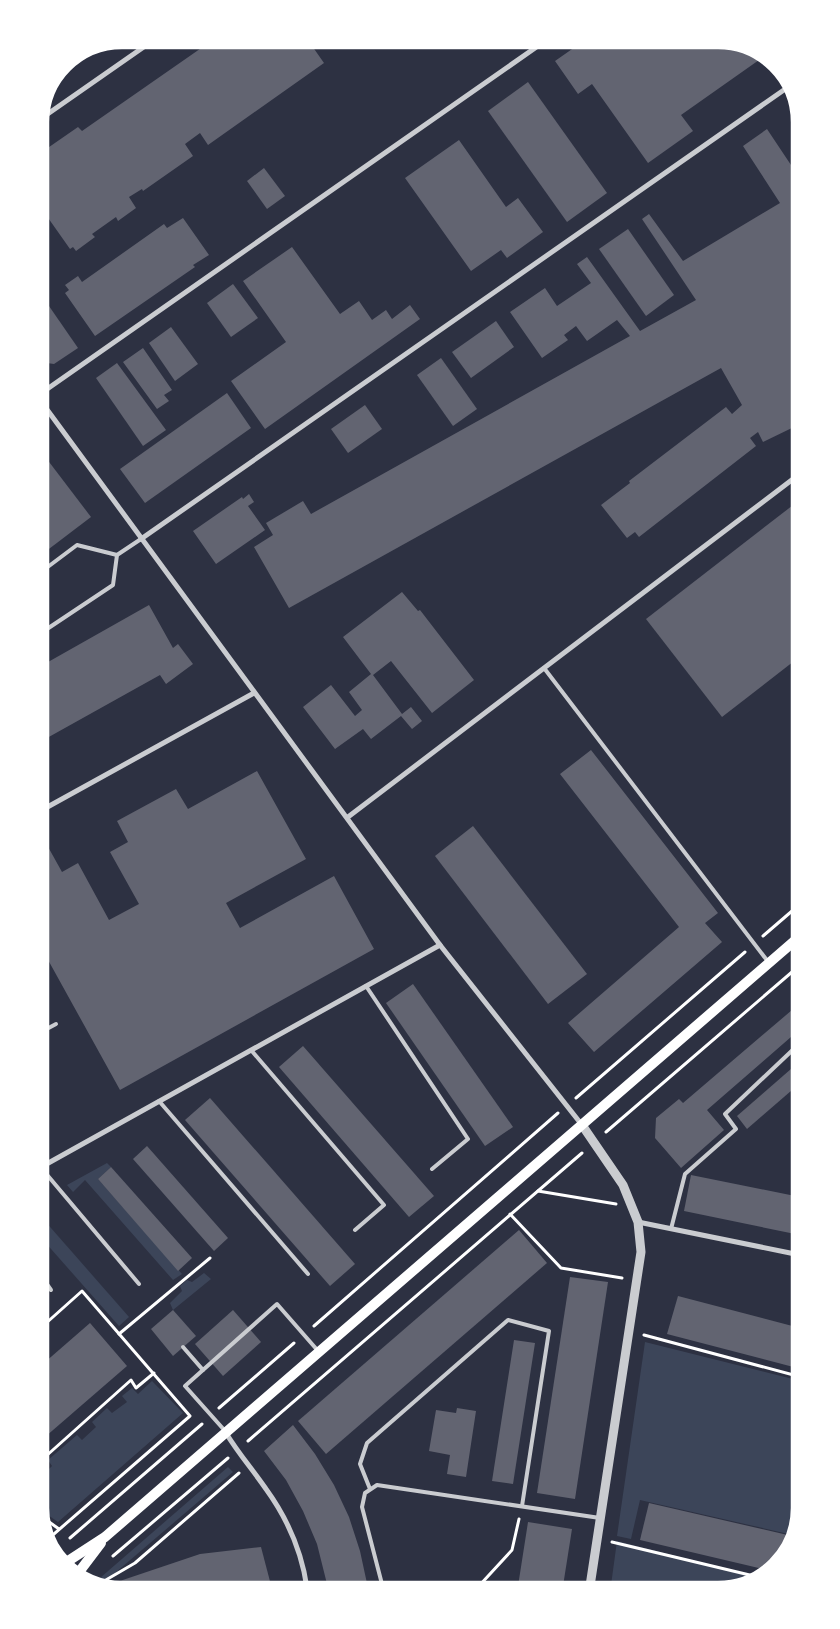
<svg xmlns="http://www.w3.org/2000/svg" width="840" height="1629" viewBox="0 0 840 1629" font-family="Spectral,serif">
<rect width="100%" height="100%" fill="#2d3142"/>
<g fill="#3c4559">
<path d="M107,1163l4,4 -13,12 84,95 -9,6 -88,-100 -12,12 -6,-7z"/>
<path d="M44,1220l85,97 -10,9 -75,-85z"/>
<path d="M204,1273l7,6 -38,31 -3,-7 12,-12 -2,-5 7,-6 5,2z"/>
<path d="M645,1342l156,39v126l-8,28 -153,-35 -9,39 -14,-3z"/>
<path d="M152,1381l31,32 -125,109 -13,-9v-40l7,-7 -4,-6 29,-25 5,5 14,-13 -4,-5 15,-14 5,5 15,-11 -5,-6 10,-8 6,6z"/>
<path d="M228,1467l5,5 -132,113 -1,-7z"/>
<path d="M617,1541l141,36 -8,7 -139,1z"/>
</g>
<g fill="#626471">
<path d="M724,39l42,16 -85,60 12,16 -45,32 -56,-79 -14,10 -23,-33 30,-21z"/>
<path d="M310,43l14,20 -116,82 -8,-12 -15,11 8,12 -50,35 -1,-2 -13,8 7,11 -18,13 -2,-4 -24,17 3,3 -19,14 -3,-4 -3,2 -31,-44v-51l39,-27 4,4 125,-87z"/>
<path d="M528,82l79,111 -40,29 -79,-111z"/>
<path d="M767,129l28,42 1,255 -33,16 -5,-10 -8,6 6,8 -117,91 -4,-5 -8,6 -26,-33 29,-22 -1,-2 97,-74 6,7 10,-9 -21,-37 -432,240 -35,-61 19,-12 -7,-12 37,-22 8,13 319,-178 -13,-16 -30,21 -11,-15 -12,9 4,5 -26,18 -32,-46 35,-24 12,18 34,-23 -14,-19 10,-7 53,74 56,-31 -54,-81 7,-5 34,47 97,-58 -37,-57z"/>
<path d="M459,140l47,67 12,-9 25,34 -36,26 -6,-8 -30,21 -66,-93z"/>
<path d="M264,168l21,28 -18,13 -20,-28z"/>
<path d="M183,218l26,37 -16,10 2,2 -100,69 -30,-43 4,-3 -4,-5 13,-9 4,6 82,-58 3,4z"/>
<path d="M628,229l46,66 -28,21 -47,-67z"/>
<path d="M292,247l48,67 19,-13 13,19 14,-10 6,9 18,-14 10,14 -155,110 -34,-48 55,-39 -43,-61z"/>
<path d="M233,284l25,34 -27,19 -24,-34z"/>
<path d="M40,293l38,55 -24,16 -14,-2z"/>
<path d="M496,321l18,26 -43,31 -19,-26z"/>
<path d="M171,327l27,37 -23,17 -26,-38z"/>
<path d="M143,348l29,42 -8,5 5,6 -12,8 -34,-47z"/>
<path d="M441,358l36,51 -24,17 -36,-51z"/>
<path d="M117,363l49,67 -23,16 -47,-68z"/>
<path d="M227,393l24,35 -106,75 -25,-34z"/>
<path d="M365,405l17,24 -34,24 -17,-24z"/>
<path d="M40,450l51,67 -50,38 -1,-104z"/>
<path d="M249,494l5,8 -6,4 17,24 -49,34 -23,-33 49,-34 1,2z"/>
<path d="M797,502l1,156 -76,59 -76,-98z"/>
<path d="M402,592l16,19 2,-1 54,70 -42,33 -41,-52 -18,14 29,39 9,-7 11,14 -10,8 -11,-13 -30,23 -8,-10 -28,20 -32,-42 28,-22 24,31 7,-6 -13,-18 22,-18 -28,-37z"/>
<path d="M149,605l24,43 5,-4 15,20 -27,20 -6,-9 -113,63 -5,-10 -1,-62z"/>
<path d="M591,750l127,163 -13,10 17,19 -128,110 -26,-29 111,-96 -119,-153z"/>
<path d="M257,771l49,88 -80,44 14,25 94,-52 40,73 -254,141 -78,-141v-113l20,36 16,-9 31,57 30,-16 -29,-52 18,-10 -11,-21 59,-32 12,20z"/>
<path d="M473,826l114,148 -39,30 -113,-148z"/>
<path d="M413,984l100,143 -28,19 -99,-143z"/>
<path d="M799,1004v26l-92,80 17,20 -43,38 -26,-30 1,-20 23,-19 4,4z"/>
<path d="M303,1046l131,150 -25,21 -130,-150z"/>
<path d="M799,1062v22l-52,45 -10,-13z"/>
<path d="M210,1098l145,166 -25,22 -145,-166z"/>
<path d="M147,1146l81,92 -14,13 -81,-92z"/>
<path d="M111,1167l81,91 -14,13 -80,-92z"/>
<path d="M691,1175l109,22v38l-116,-24z"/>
<path d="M519,1230l28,33 -221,191 -28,-33z"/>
<path d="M570,1277l38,5 -33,217 -38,-6z"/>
<path d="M678,1296l122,32 1,41 -134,-35z"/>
<path d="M173,1310l23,26 -23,20 -22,-27z"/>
<path d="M233,1310l28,32 -38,34 -28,-32z"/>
<path d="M90,1323l37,43 -82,71 -1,-74z"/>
<path d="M514,1340l21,3 -22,141 -21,-3z"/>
<path d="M457,1408l19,3 -10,66 -19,-3 3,-19 -21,-4 7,-41 20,3z"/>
<path d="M293,1425l22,29 19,31 15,32 11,34 8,37h-40l-11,-44 -14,-33 -17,-31 -22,-29z"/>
<path d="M649,1503l143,33 -5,17 -20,17 -127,-30z"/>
<path d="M528,1522l44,7 -9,57h-45z"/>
<path d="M261,1547l11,42 -155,1 -12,-4 95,-32z"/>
</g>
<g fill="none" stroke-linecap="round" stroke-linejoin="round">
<g stroke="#fff" stroke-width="3">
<path d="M763,936l36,-31"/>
<path d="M576,1098l169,-146"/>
<path d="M606,1132l193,-166"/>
<path d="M538,1191l78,13"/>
<path d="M510,1214l51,54 61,10"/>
<path d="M44,1325l38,-34 108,125 -143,124"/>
<path d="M314,1326l244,-213"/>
<path d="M119,1334l91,-76"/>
<path d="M644,1335l157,42"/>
<path d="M219,1408l75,-65"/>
<path d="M248,1441l334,-288"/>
<path d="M45,1457l86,-77 5,8 18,-15"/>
<path d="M45,1519l14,10"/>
<path d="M70,1538l132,-114"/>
<path d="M46,1539l12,11"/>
<path d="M612,1542l146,35"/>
<path d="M113,1556l115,-98"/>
<path d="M99,1584l36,-21 104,-90"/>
<path d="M478,1587l34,-37 7,-31"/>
</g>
<g stroke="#caccd0" stroke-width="4">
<path d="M41,572l36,-27 40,10"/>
<path d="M41,633l72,-48 4,-30 24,-16"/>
<path d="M544,668l225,295"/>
<path d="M366,986l102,153 -36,30"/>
<path d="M43,1031l13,-7"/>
<path d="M251,1050l133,155 -29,25"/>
<path d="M159,1101l149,173"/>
<path d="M43,1170l96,114"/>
<path d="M671,1229l14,-55 51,-45 -11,-15 74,-70"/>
<path d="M44,1280l7,10"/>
<path d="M183,1347l20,23"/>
<path d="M226,1432l-41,-46 92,-82 42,48"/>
<path d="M370,1489l-10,-25 7,-21 141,-123 41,11 -27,175"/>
<path d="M383,1588l-21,-81 3,-14 12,-8 223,33"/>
</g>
<g stroke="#caccd0" stroke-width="5">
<path d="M39,120l109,-76"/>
<path d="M40,394l505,-353"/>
<path d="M40,400l400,545 142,180"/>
<path d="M141,539l650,-454"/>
<path d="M42,810l212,-117"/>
<path d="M348,817l449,-341"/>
<path d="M43,1166l397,-221"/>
<path d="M638,1222l162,33"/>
<path d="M226,1433c12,20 27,37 40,56 21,29 36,64 41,99"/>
</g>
<path stroke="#caccd0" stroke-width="9" d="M582,1125l41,60 15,37 3,30 -51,334"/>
<g stroke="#fff" stroke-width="10">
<path d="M65,1563l40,-26 694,-600"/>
<path d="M76,1576l25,-33"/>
</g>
</g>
<path d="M0 0H840V1629H0ZM122 48H718A74 74 0 0 1 792 122V1508A74 74 0 0 1 718 1582H122A74 74 0 0 1 48 1508V122A74 74 0 0 1 122 48Z" fill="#fff" fill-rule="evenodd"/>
<path fill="none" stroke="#fff" stroke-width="2.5" d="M122 48H718A74 74 0 0 1 792 122V1508A74 74 0 0 1 718 1582H122A74 74 0 0 1 48 1508V122A74 74 0 0 1 122 48Z"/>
</svg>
